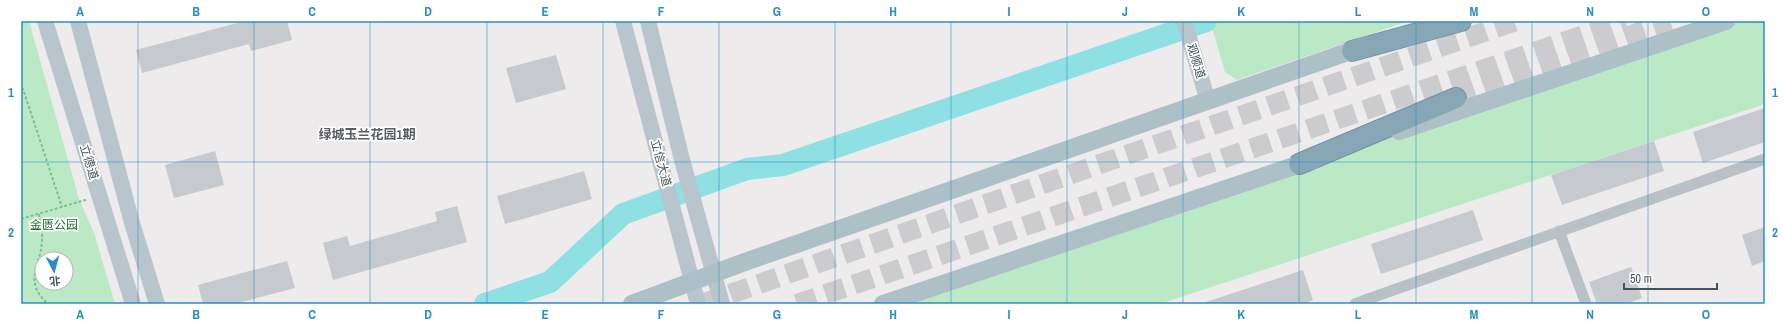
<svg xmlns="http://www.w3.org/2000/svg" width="1786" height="325" viewBox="0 0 1786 325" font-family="'Archivo Narrow','Noto Sans SC',sans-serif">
<rect width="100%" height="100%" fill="#eeebec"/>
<g fill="#bce9c5" fill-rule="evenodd">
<path d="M21,21h8l50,178 15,34 21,71h-94zM42,259h24v24h-24z"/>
<path d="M1210,21h199l-172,59 -12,-8z"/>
<path d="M1732,21h33v83l-605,200h-264z"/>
</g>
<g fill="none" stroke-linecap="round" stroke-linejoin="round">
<path stroke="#8ee0e2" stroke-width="22" d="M485,304l65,-22 73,-68 124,-45 36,-4 423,-144"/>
</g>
<g fill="#c6c9cd">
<path d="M245,21h42l5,19 -41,11 -2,-7 -107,29 -6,-23z"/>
<path d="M556,55l10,34 -50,14 -10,-35z"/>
<path d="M1765,108v34l-62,21 -10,-31z"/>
<path d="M1654,141l10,30 -102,34 -11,-30z"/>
<path d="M215,151l9,34 -50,13 -9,-33z"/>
<path d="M584,171l8,28 -87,25 -8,-28z"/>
<path d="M457,206l10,36 -134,38 -10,-37 24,-7 3,10 87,-25 -2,-9z"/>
<path d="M1473,210l10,30 -102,34 -10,-30z"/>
<path d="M1765,227v34l-13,5 -10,-31z"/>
<path d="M287,261l8,27 -61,16h-31l-5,-19z"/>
<path d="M1631,267l11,31 -16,6h-29l-8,-22z"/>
<path d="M1303,270l10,30 -10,4h-97v-2z"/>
</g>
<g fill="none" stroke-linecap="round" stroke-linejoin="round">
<g stroke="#ccccce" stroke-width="20" stroke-dasharray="20 10" stroke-linecap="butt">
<path d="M1456,98l214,-77"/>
<path d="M702,304l398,-140 416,-143"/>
<path d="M797,304l828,-283"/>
</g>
<g stroke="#7392a2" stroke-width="22">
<g id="highway">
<path d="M1352,51l109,-30"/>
<path d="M1299,164l157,-66"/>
</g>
</g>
<g stroke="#78c390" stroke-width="2" stroke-dasharray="3 2" stroke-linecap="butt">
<path d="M21,89h2l39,118"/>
<path d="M39,214c1,8 4,19 3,27 -2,28 -19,40 6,63"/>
<path d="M21,219l64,-19 1,3"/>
</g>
<g stroke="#b8c2c6" stroke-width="11">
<path d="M1559,231l27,73"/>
<path d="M1355,304l13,-5"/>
<path d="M1369,304l-1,-5 397,-140"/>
</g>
<g stroke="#b8c5cc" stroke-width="16">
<path d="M45,21l88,283"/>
<path d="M78,21l54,202 25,81"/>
<path d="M623,21l75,283"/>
<path d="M648,21l34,139 40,144"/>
<path d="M1184,21l24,80"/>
</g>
<g stroke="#adc0c8" stroke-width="18">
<path d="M1399,131l327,-110"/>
<path d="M632,304l110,-41 623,-217"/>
<path d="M883,304l429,-144"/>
</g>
<use href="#highway" stroke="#87a7b6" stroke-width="20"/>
</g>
<path fill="none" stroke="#2a8ec9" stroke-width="1" stroke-opacity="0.55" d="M138,21v283M254,21v283M370,21v283M487,21v283M603,21v283M719,21v283M835,21v283M951,21v283M1067,21v283M1183,21v283M1299,21v283M1416,21v283M1532,21v283M1648,21v283M21,162h1744"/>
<g text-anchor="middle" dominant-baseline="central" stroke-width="3.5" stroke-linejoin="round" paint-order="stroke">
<g font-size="12" fill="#465256" stroke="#fff">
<text transform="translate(1196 61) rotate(73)">观顺道</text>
<text transform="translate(89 162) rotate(73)">立德道</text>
<text transform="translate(661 163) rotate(75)">立信大道</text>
</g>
<g font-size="12" fill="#1f6f38" stroke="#fff">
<text x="54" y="225">金匮公园</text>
</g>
<g font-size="13" font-weight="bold" fill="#595d5f" stroke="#fff">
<text x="367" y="134">绿城玉兰花园1期</text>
</g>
</g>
<rect width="1786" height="325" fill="none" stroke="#ffffff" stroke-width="44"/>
<g transform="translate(54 271) rotate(174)"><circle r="19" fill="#ffffff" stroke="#b5babb"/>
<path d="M0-3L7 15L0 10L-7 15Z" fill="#2a8ec9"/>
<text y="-6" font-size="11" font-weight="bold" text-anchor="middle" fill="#465256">北</text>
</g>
<path d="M1624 283v6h93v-6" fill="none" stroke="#465256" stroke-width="2"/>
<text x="1630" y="283" font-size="12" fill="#465256" stroke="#ffffff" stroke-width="3" paint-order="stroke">50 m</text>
<rect x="22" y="22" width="1742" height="281" fill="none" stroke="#2a8ec9" stroke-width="1.5"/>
<g font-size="13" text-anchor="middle" font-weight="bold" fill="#2a8ec9">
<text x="80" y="16">A</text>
<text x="196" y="16">B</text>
<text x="312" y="16">C</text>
<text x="428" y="16">D</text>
<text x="545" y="16">E</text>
<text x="661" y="16">F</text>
<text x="777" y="16">G</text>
<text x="893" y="16">H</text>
<text x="1009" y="16">I</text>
<text x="1125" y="16">J</text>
<text x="1241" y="16">K</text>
<text x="1358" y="16">L</text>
<text x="1474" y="16">M</text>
<text x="1590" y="16">N</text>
<text x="1706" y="16">O</text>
<text x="11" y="97">1</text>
<text x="1775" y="97">1</text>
<text x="11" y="237">2</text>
<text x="1775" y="237">2</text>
<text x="80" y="319">A</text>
<text x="196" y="319">B</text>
<text x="312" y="319">C</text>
<text x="428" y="319">D</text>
<text x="545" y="319">E</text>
<text x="661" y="319">F</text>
<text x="777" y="319">G</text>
<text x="893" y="319">H</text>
<text x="1009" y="319">I</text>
<text x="1125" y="319">J</text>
<text x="1241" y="319">K</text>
<text x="1358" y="319">L</text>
<text x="1474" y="319">M</text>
<text x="1590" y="319">N</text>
<text x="1706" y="319">O</text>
</g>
</svg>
